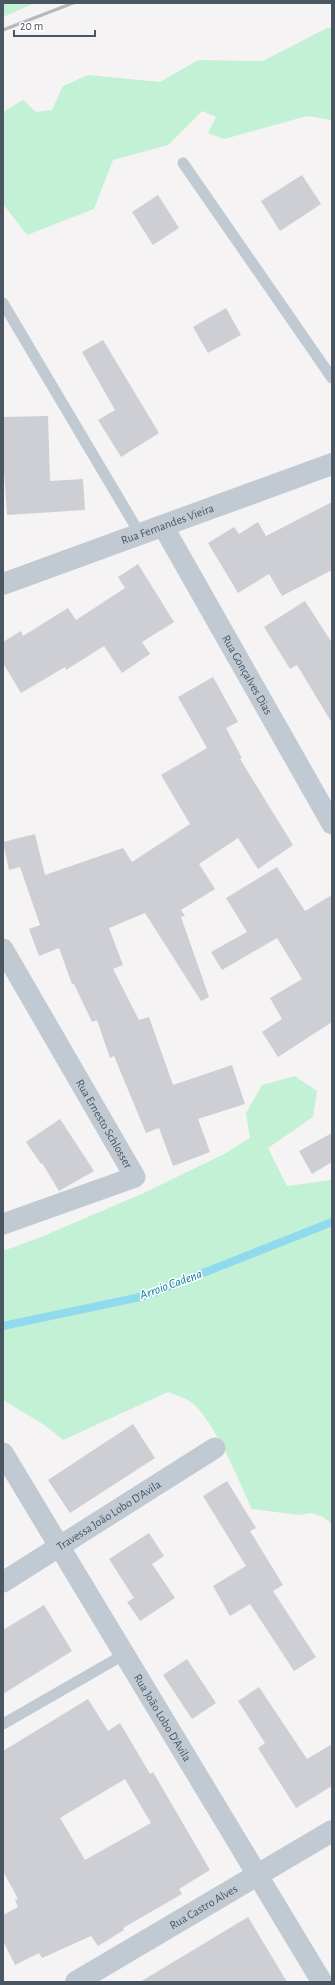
<svg xmlns="http://www.w3.org/2000/svg" width="335" height="1985" viewBox="0 0 335 1985" font-family="'Alegreya Sans',sans-serif">
<rect width="100%" height="100%" fill="#f5f3f3"/>
<g fill="#c3f1d5">
<path d="M3,3h32l-32,14z"/>
<path d="M327,28h5v92l-25,-4 -83,23 -16,-6 8,-16 -14,-6 -34,34 -55,15 -19,49 -67,26 -24,-31v-92l20,-12 13,12 16,-2 11,-24 25,-11 72,7 38,-22 65,1z"/>
<path d="M295,1076l22,15 -4,26 -45,31 19,38 45,-6v344l-9,-7 -12,-4 -12,2 -47,-6c-12,-26 -40,-95 -64,-109 -6,-3 -13,-5 -20,-8l-105,48 -20,-16 -40,-24v-149l38,-14 105,-45 80,-39 24,-15 -4,-25 16,-28z"/>
</g>
<g fill="none" stroke-linecap="round" stroke-linejoin="round">
<path stroke="#90daee" stroke-width="8" d="M3,1326l142,-30 187,-74"/>
</g>
<g fill="#cdcfd5" fill-rule="evenodd">
<path d="M302,175l19,29 -41,27 -19,-30z"/>
<path d="M158,195l21,33 -26,17 -21,-33z"/>
<path d="M226,308l15,27 -33,18 -15,-26z"/>
<path d="M103,340l56,93 -38,24 -23,-37 17,-10 -33,-58z"/>
<path d="M48,416l2,65 33,-2 2,31 -78,5 -4,-58v-40z"/>
<path d="M332,502v68l-50,26 -13,-22 -31,19 -30,-50 26,-16 5,7 19,-12 8,14z"/>
<path d="M138,564l36,58 -32,20 8,12 -28,19 -18,-27 -38,24 -1,-3 -44,26 -18,-30v-21l18,-11 2,5 45,-28 8,12 49,-32 -7,-11z"/>
<path d="M305,601l27,42v80l-35,-58 -7,4 -26,-42z"/>
<path d="M213,677l25,45 -12,6 16,30 -2,1 53,86 -35,24 -20,-31 -39,26 16,25 -34,21 4,6 -4,1 28,80 -8,4 -56,-88 -36,15 14,37 -10,4 26,51 10,-3 24,68 59,-20 13,39 -47,15 12,33 -37,14 -14,-38 -13,5 -32,-77 -4,2 -13,-38 -5,2 -18,-38h-2l-13,-36 -20,8 -10,-27 11,-4 -20,-58 -11,3 -6,-28 32,-8 10,41 78,-27 9,14 58,-38 -29,-49 46,-27 -29,-51z"/>
<path d="M277,867l28,44 27,-16v127l-54,35 -16,-25 20,-13 -12,-21 32,-19 -25,-41 -55,32 -11,-18 36,-20 -21,-34z"/>
<path d="M60,1119l34,52 -35,20 -17,-28 -1,1 -15,-22z"/>
<path d="M332,1133v29l-20,12 -13,-23z"/>
<path d="M133,1424l22,34 -85,55 -22,-33z"/>
<path d="M227,1481l29,47 -6,3 33,54 -10,6 43,66 -22,14 -44,-67 -20,12 -17,-30 33,-20 -43,-70z"/>
<path d="M149,1533l15,23 -12,8 23,34 -35,23 -13,-19 7,-4 -25,-39z"/>
<path d="M44,1605l28,46 -69,43v-64z"/>
<path d="M187,1659l29,44 -24,16 -29,-44z"/>
<path d="M259,1687l48,72 25,-15v42l-36,22 -38,-60 7,-5 -27,-42z"/>
<path d="M88,1699l20,32 12,-8 30,51 3,-2 57,98 -31,19 3,5 -59,34 1,2 -26,16 -7,-10 -49,22 -3,-5 -24,12 -12,-24v-26l15,-8 -3,-7 3,-1 -15,-28v-120zM125,1779l26,44 -66,37 -25,-42z"/>
<path d="M248,1917l39,65h-147z"/>
</g>
<g fill="none" stroke-linecap="round" stroke-linejoin="round">
<g stroke="#c1cad2" stroke-width="11">
<path d="M183,163l149,215"/>
<path d="M3,303l137,231"/>
<path d="M3,1724l122,-70"/>
</g>
<g stroke="#c1cad2" stroke-width="21">
<path id="s1" d="M163,526l169,298"/>
<path id="s2" d="M3,949l132,228 -132,47"/>
<path id="s3" d="M3,1453l319,529"/>
<path id="s4" d="M3,1582l212,-134"/>
</g>
<g stroke="#c1cad2" stroke-width="22">
<path id="s5" d="M3,584l329,-120"/>
<path id="s6" d="M76,1982l256,-151"/>
</g>
<path stroke="#b5b8bd" stroke-width="3" d="M3,30l70,-27"/>
</g>
<g text-anchor="middle" dominant-baseline="central" stroke-width="3" stroke-linejoin="round" paint-order="stroke">
<g font-size="12" fill="#4a5661" stroke="#fff">
<text stroke="none"><textPath href="#s5" startOffset="175">Rua Fernandes Vieira</textPath></text>
<text stroke="none"><textPath href="#s1" startOffset="171">Rua Gonçalves Dias</textPath></text>
<text stroke="none"><textPath href="#s2" startOffset="202">Rua Ernesto Schlosser</textPath></text>
<text stroke="none"><textPath href="#s4" startOffset="125">Travessa João Lobo D'Avila</textPath></text>
<text stroke="none"><textPath href="#s3" startOffset="309">Rua João Lobo D'Avila</textPath></text>
<text stroke="none"><textPath href="#s6" startOffset="148">Rua Castro Alves</textPath></text>
</g>
<g font-size="13" font-style="italic" fill="#0c7c9b" stroke="#fff">
<text transform="translate(171 1285) rotate(-20)">Arroio Cadena</text>
</g>
</g>
<rect width="335" height="1985" fill="none" stroke="#4a5661" stroke-width="8"/>
<path d="M14 30v6h81v-6" fill="none" stroke="#4a5661" stroke-width="2"/>
<text x="20" y="30" font-size="12" fill="#4a5661" stroke="#ffffff" stroke-width="3" paint-order="stroke">20 m</text>
</svg>
